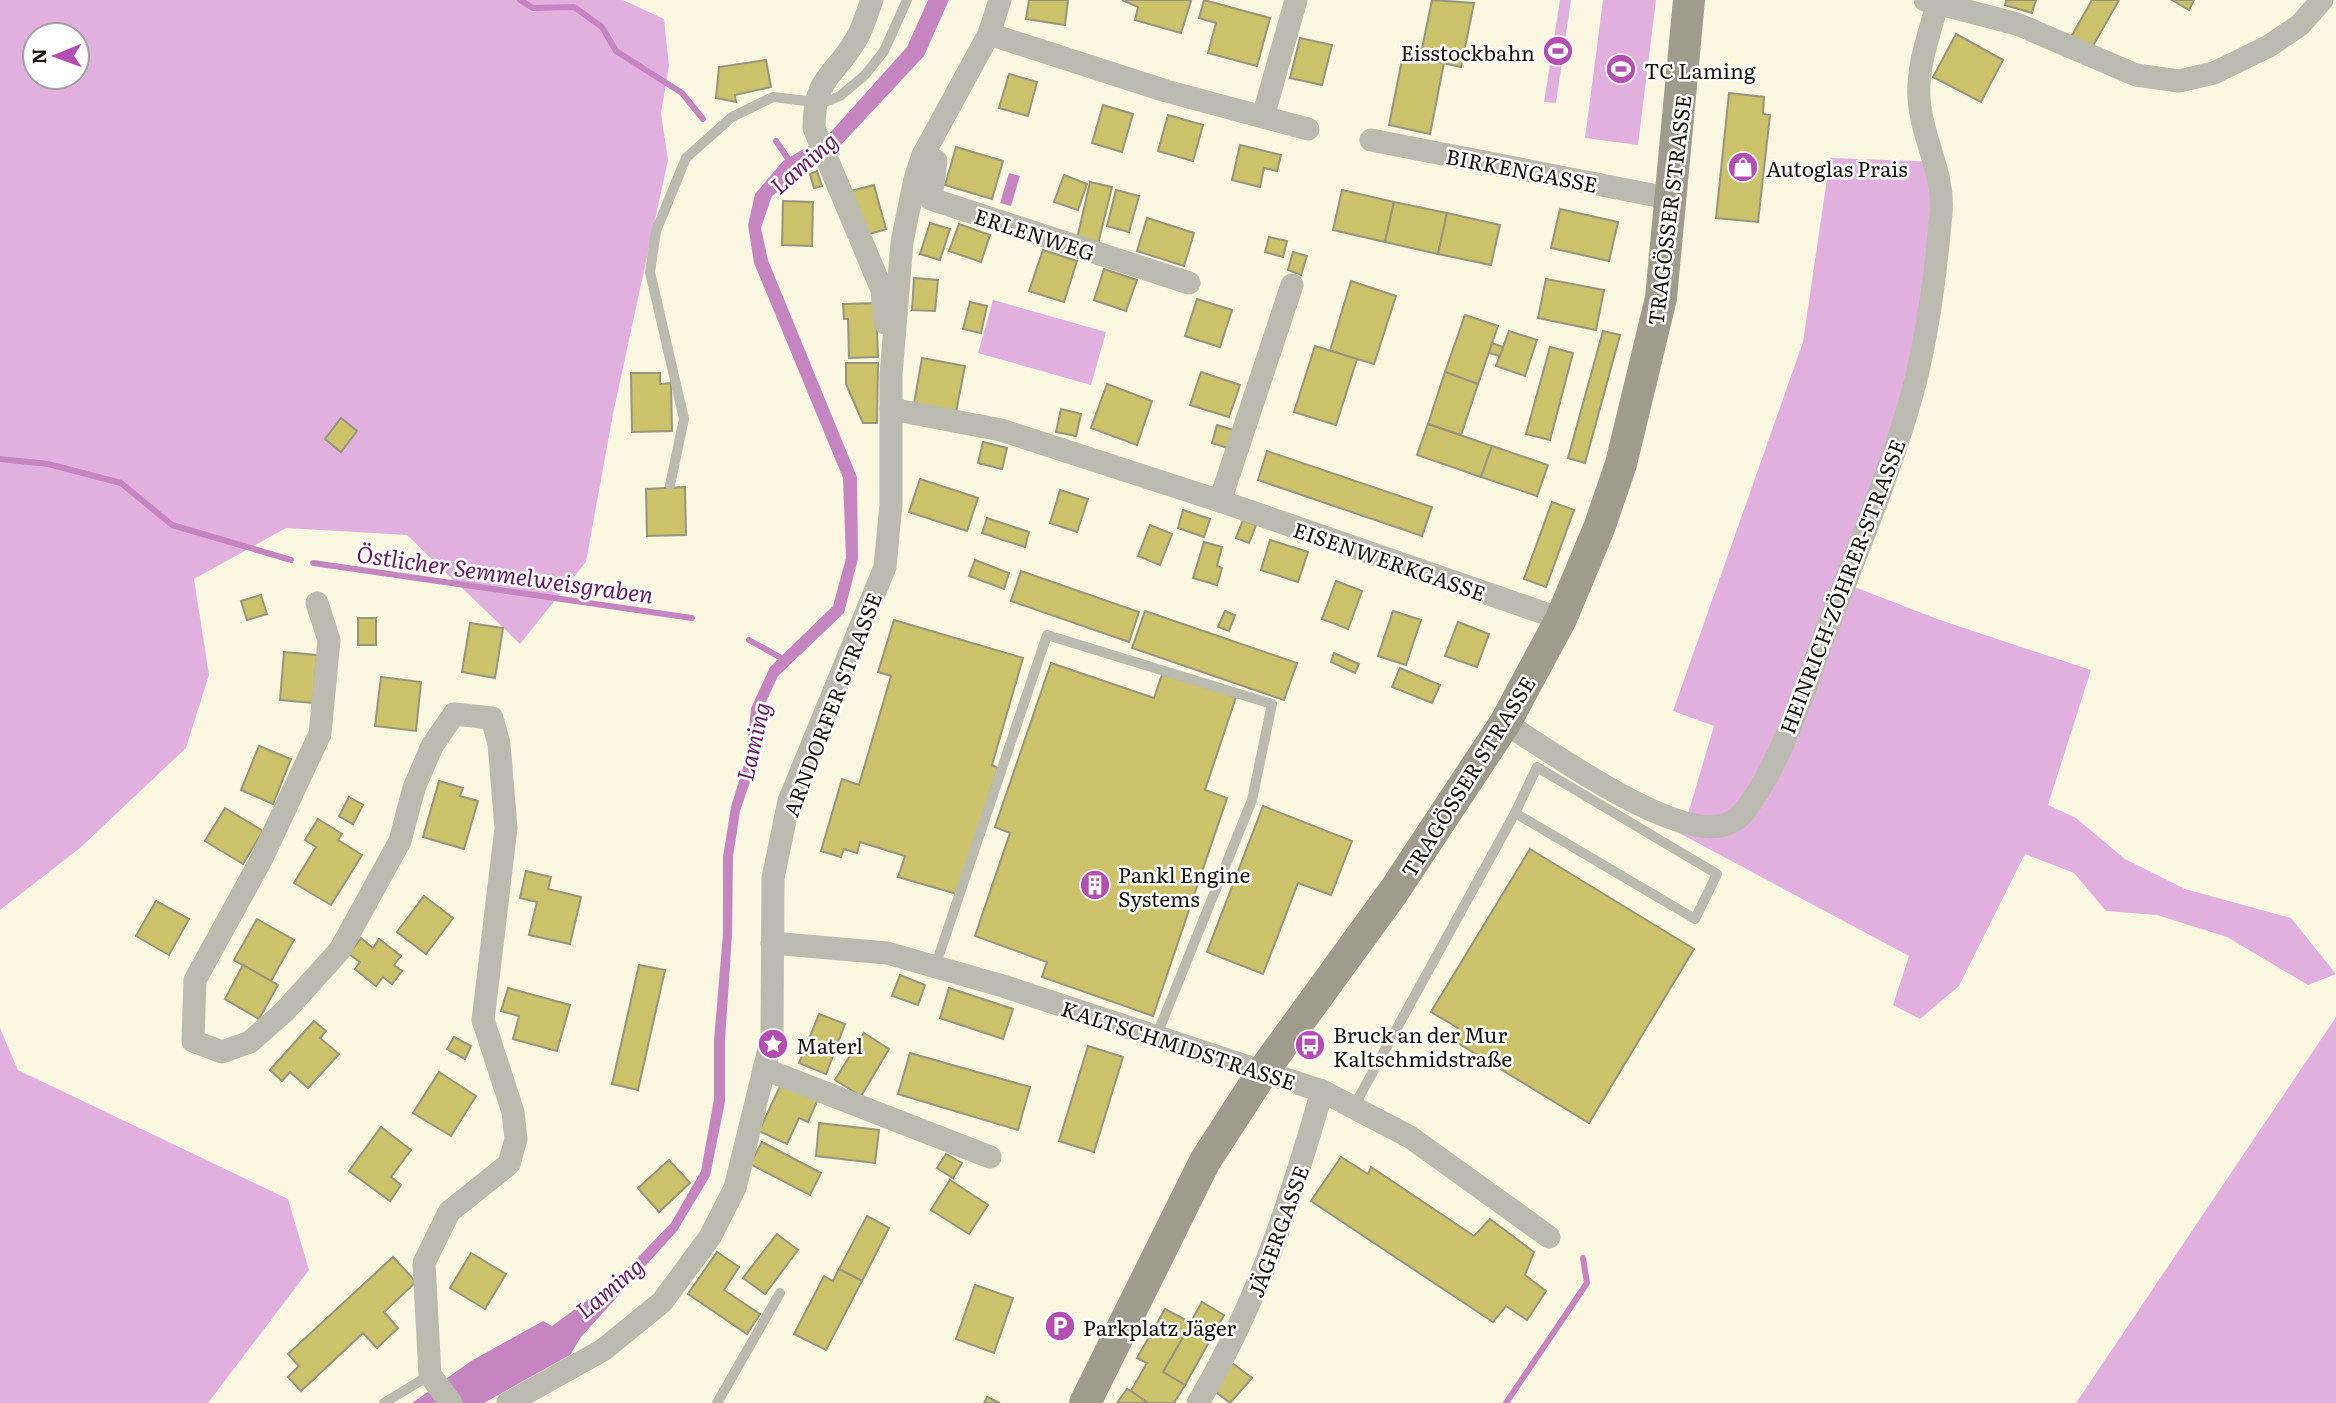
<svg xmlns="http://www.w3.org/2000/svg" width="2336" height="1403" viewBox="0 0 2336 1403" font-family="Literata,serif">
<rect width="100%" height="100%" fill="#f9f7df"/>
<g fill="#e2b0df" fill-rule="evenodd">
<path d="M0,0h623l41,19 5,47 -8,47 7,47 -55,254 -27,148 -66,82 -113,-109 -121,-7 -92,51 15,96 -23,73 -106,100 -80,62zM35,35h42v42h-42z"/>
<path d="M1560,0h11l-15,103 -12,-1z"/>
<path d="M1603,0h53l-18,145 -53,-7z"/>
<path d="M1830,158l112,4 8,66 -98,358 88,34 151,50 -43,135 28,13 49,41 60,30 106,29 45,56 -28,11 -81,-48 -70,-22 -51,-4 -32,-38 -49,-19 -66,132 -39,33 -27,-14 16,-49 -230,-123 8,-16 27,-91 -41,-15 130,-369z"/>
<path d="M993,300l113,32 -15,53 -113,-32z"/>
<path d="M2336,1017v386h-260z"/>
<path d="M0,1028l18,42 270,129 21,71 -101,133h-208z"/>
</g>
<g fill="#c485c1">
<path d="M928,0h21l-25,56 -86,92 -66,48 -11,32 7,32 89,217 1,82 -14,54 -66,63 -17,37 -4,49 -17,49 -7,46 -1,78 -7,106v61l-15,74 -33,55 -96,106 -11,18 -86,48h-72l59,-42 72,-40 9,5 67,-49 52,-54 30,-52 13,-72v-59l9,-106v-77l8,-50 15,-49 5,-50 19,-41 63,-61 13,-48 -3,-80 -89,-215 -6,-38 7,-31 28,-33 45,-26 79,-88z"/>
<path d="M1009,173l11,3 -9,30 -11,-3z"/>
</g>
<g fill="none" stroke-linecap="round" stroke-linejoin="round">
<g stroke="#c485c1" stroke-width="6">
<path d="M520,0l13,8 41,-1 28,20 14,24 66,42 21,26"/>
<path d="M776,141l15,22"/>
<path d="M0,459l48,5 73,19 51,42 119,35"/>
<path d="M313,563l379,55"/>
<path d="M749,640l36,20"/>
<path d="M1506,1403l81,-120 -4,-25"/>
</g>
</g>
<g fill="#cbc26a" stroke="#97957f" stroke-width="2">
<path d="M1029,0h39l-3,25 -39,-6z"/>
<path d="M1122,0h66l3,1 -10,32 -46,-13 3,-13z"/>
<path d="M1204,0l66,18 -13,48 -49,-13 8,-30 -17,-5z"/>
<path d="M1432,0l42,3 -13,64 -41,-9z"/>
<path d="M2006,0h30l-4,13 -27,-8z"/>
<path d="M2092,0h27l-28,49 -20,-12z"/>
<path d="M2172,0h22l-5,10z"/>
<path d="M1956,34l47,26 -22,42 -48,-25z"/>
<path d="M1300,38l32,7 -10,40 -32,-7z"/>
<path d="M1403,55l41,8 -14,71 -41,-9z"/>
<path d="M766,60l5,27 -36,8 1,7 -20,-4 3,-31z"/>
<path d="M1009,74l28,8 -9,34 -29,-8z"/>
<path d="M1729,93l35,4 -1,17 7,1 -12,107 -42,-4z"/>
<path d="M1103,105l30,9 -11,38 -30,-9z"/>
<path d="M1168,115l35,10 -10,36 -35,-10z"/>
<path d="M1240,145l41,10 -4,16 -13,-3 -4,19 -28,-7z"/>
<path d="M956,147l47,14 -11,38 -47,-14z"/>
<path d="M817,171l5,15 -8,2 -4,-14z"/>
<path d="M1064,175l23,9 -9,26 -24,-8z"/>
<path d="M1090,182l22,5 -14,57 -21,-5z"/>
<path d="M874,185l12,44 -23,7 -12,-45z"/>
<path d="M1116,190l23,6 -10,36 -22,-6z"/>
<path d="M1342,190l52,12 -9,40 -52,-12z"/>
<path d="M783,201l30,1 -1,44 -30,-1z"/>
<path d="M1394,202l53,11 -9,41 -53,-12z"/>
<path d="M1560,209l58,13 -9,39 -58,-13z"/>
<path d="M1447,213l53,12 -9,40 -53,-11z"/>
<path d="M1147,218l47,15 -10,33 -47,-15z"/>
<path d="M930,223l20,6 -10,31 -20,-6z"/>
<path d="M959,224l31,11 -9,27 -32,-11z"/>
<path d="M1269,237l18,4 -4,16 -18,-5z"/>
<path d="M1043,250l34,11 -13,41 -35,-11z"/>
<path d="M1293,252l14,4 -6,19 -13,-5z"/>
<path d="M1104,269l33,11 -11,31 -32,-11z"/>
<path d="M914,278l24,2 -3,31 -23,-1z"/>
<path d="M1546,279l58,11 -8,40 -58,-12z"/>
<path d="M1351,281l45,15 -22,68 -44,-13z"/>
<path d="M1197,299l35,11 -12,37 -35,-11z"/>
<path d="M970,302l17,4 -6,27 -18,-4z"/>
<path d="M876,303l2,54 -29,1 -1,-39h-4l-1,-15z"/>
<path d="M1465,315l33,11 -20,58 -33,-12z"/>
<path d="M1509,331l28,9 -12,36 -29,-10z"/>
<path d="M1603,331l17,4 -35,128 -17,-5z"/>
<path d="M1492,343l11,4 -3,9 -11,-3z"/>
<path d="M1315,346l42,13 -21,66 -42,-13z"/>
<path d="M1550,347l23,6 -23,87 -24,-6z"/>
<path d="M922,358l43,8 -9,46 -42,-8z"/>
<path d="M846,363h32l-1,60h-14l-17,-39z"/>
<path d="M1201,372l39,13 -11,32 -39,-12z"/>
<path d="M1445,372l33,12 -17,51 -33,-11z"/>
<path d="M631,373h29v11l11,-1 1,48 -40,1z"/>
<path d="M1107,384l45,17 -15,44 -46,-17z"/>
<path d="M1061,409l20,5 -5,22 -20,-4z"/>
<path d="M341,418l16,13 -16,21 -16,-13z"/>
<path d="M1428,424l64,22 -11,31 -64,-22z"/>
<path d="M1217,425l16,5 -5,18 -16,-5z"/>
<path d="M983,442l24,6 -5,21 -24,-6z"/>
<path d="M1492,446l56,19 -11,31 -56,-19z"/>
<path d="M1267,451l165,56 -10,29 -164,-56z"/>
<path d="M920,479l58,19 -11,33 -58,-19z"/>
<path d="M685,487l1,48 -39,1 -1,-47z"/>
<path d="M1060,490l28,9 -11,33 -27,-9z"/>
<path d="M1552,502l22,8 -28,77 -22,-8z"/>
<path d="M1183,510l27,9 -6,18 -26,-9z"/>
<path d="M987,518l42,14 -4,15 -43,-14z"/>
<path d="M1243,520l13,5 -7,18 -13,-5z"/>
<path d="M1150,525l22,9 -12,31 -22,-9z"/>
<path d="M1270,540l38,12 -10,30 -37,-12z"/>
<path d="M1204,542l18,5 -5,19 5,2 -5,17 -24,-7z"/>
<path d="M975,560l34,13 -5,16 -35,-13z"/>
<path d="M1021,571l118,41 -10,30 -118,-41z"/>
<path d="M1336,581l26,10 -14,38 -26,-10z"/>
<path d="M261,595l6,19 -20,6 -6,-19z"/>
<path d="M1145,611l152,52 -13,37 -152,-52z"/>
<path d="M1225,611l10,4 -6,16 -11,-4z"/>
<path d="M1393,611l28,9 -15,45 -28,-9z"/>
<rect x="358" y="618" width="18" height="27"/>
<path d="M894,620l129,38 -31,107 6,3 -41,126 -59,-17 7,-21 -45,-14 -3,11 -13,-4 -3,8 -20,-6 21,-72 17,6 32,-109 -13,-4z"/>
<path d="M1458,622l31,12 -12,33 -32,-11z"/>
<path d="M470,623l33,5 -8,50 -33,-6z"/>
<path d="M284,652l33,3 -4,48 -33,-3z"/>
<path d="M1334,653l25,11 -4,9 -24,-11z"/>
<path d="M1051,663l103,35 9,-26 73,25 -31,93 22,8 -74,218 -111,-39 5,-15 -72,-26 35,-103 -15,-6z"/>
<path d="M1400,668l40,17 -8,18 -40,-16z"/>
<path d="M381,677l40,5 -5,49 -41,-5z"/>
<path d="M259,746l32,13 -18,45 -32,-14z"/>
<path d="M439,781l24,7 -3,8 18,5 -14,48 -41,-12z"/>
<path d="M349,797l14,8 -10,19 -14,-8z"/>
<path d="M1263,806l89,35 -21,54 -33,-12 -35,91 -56,-22z"/>
<path d="M225,808l38,23 -20,33 -38,-23z"/>
<path d="M318,819l24,15 -4,6 24,15 -31,50 -37,-22 22,-36 -11,-7z"/>
<path d="M1530,849l164,100 -105,174 -138,-84 7,-11 -27,-16z"/>
<path d="M526,871l25,6 -3,12 33,8 -11,47 -41,-9 8,-33 -17,-4z"/>
<path d="M424,896l29,22 -27,36 -29,-22z"/>
<path d="M156,901l33,18 -20,36 -33,-19z"/>
<path d="M257,919l37,21 -23,41 -37,-21z"/>
<path d="M361,938l12,10 6,-9 22,17 -7,9 8,6 -10,13 -9,-7 -7,9 -21,-17 5,-7 -11,-8z"/>
<path d="M243,965l35,20 -19,34 -34,-20z"/>
<path d="M639,965l26,5 -27,120 -26,-6z"/>
<path d="M900,975l25,10 -7,20 -26,-9z"/>
<path d="M508,988l62,17 -13,46 -44,-12 6,-23 -18,-5z"/>
<path d="M949,988l64,21 -10,30 -63,-21z"/>
<path d="M819,1014l26,10 -19,50 -27,-11z"/>
<path d="M314,1021l12,10 -6,7 19,16 -31,34 -18,-16 -8,9 -12,-11z"/>
<path d="M864,1033l25,16 -28,47 -26,-16z"/>
<path d="M454,1037l17,9 -6,13 -18,-10z"/>
<path d="M1088,1046l35,11 -29,95 -35,-11z"/>
<path d="M910,1053l120,34 -12,43 -120,-36z"/>
<path d="M439,1072l37,24 -25,40 -38,-23z"/>
<path d="M782,1082l36,17 -10,23 -9,-4 -12,26 -28,-13z"/>
<path d="M819,1123l60,7 -4,33 -59,-7z"/>
<path d="M381,1127l30,23 -20,27 10,8 -11,16 -41,-30z"/>
<path d="M762,1142l59,31 -11,22 -60,-31z"/>
<path d="M946,1154l16,9 -9,15 -16,-10z"/>
<path d="M1341,1157l27,17 3,-7 103,69 16,-17 44,33 -9,23 21,16 -19,29 -21,-14 -13,16 -182,-121z"/>
<path d="M669,1160l21,23 -31,29 -21,-24z"/>
<path d="M950,1180l38,25 -19,29 -38,-24z"/>
<path d="M867,1216l22,12 -27,53 -23,-12z"/>
<path d="M777,1234l21,16 -33,44 -22,-16z"/>
<path d="M717,1252l22,15 -15,23 36,24 -13,20 -59,-40z"/>
<path d="M471,1253l35,21 -21,35 -35,-21z"/>
<path d="M393,1257l23,25 -32,30 14,16 -21,20 -14,-15 -62,58 -13,-14 11,-11 -11,-12z"/>
<path d="M839,1269l23,12 -36,69 -32,-16 30,-58 9,5z"/>
<path d="M975,1285l38,13 -19,55 -38,-14z"/>
<path d="M1202,1302l22,13 -39,70 -22,-13z"/>
<path d="M1165,1309l26,14 -28,49 22,13 -11,18h-26l-17,-12 16,-28 -10,-5z"/>
<path d="M1232,1363l20,15 -22,25 -18,-14z"/>
<path d="M1127,1389l4,2 17,12h-31z"/>
<path d="M987,1397l13,6h-16z"/>
</g>
<g fill="none" stroke-linecap="round" stroke-linejoin="round">
<g stroke="#babaaf" stroke-width="10">
<path d="M670,485l14,-66 -34,-147 6,-41 30,-73 46,-41 41,-20 50,6 17,-7 25,-21 19,-24 23,-51"/>
<path d="M935,967l112,-332 225,69 -20,96 -96,237"/>
<path d="M1353,1108l162,-295 180,106 22,-45 -180,-107 -22,46"/>
<path d="M384,1403l46,-28"/>
<path d="M717,1403l63,-110"/>
</g>
<g stroke="#babaaf" stroke-width="23">
<path d="M872,0c-5,12 -8,25 -14,36 -22,41 -44,38 -44,92l68,162 3,33"/>
<path d="M1925,0l92,24 119,51 43,6 35,-8 55,-27 31,-21 22,-25"/>
<path d="M989,34l177,57 142,38"/>
<path d="M1263,117l33,-117"/>
<path d="M1371,140l302,59"/>
<path d="M923,155l13,6 -5,38 258,84"/>
<path d="M1292,285l-72,216 341,118"/>
<path d="M891,409l110,21 219,71"/>
<path d="M317,603l12,37 -9,94 -59,126 -66,120 -2,61 29,11 28,-10 34,-30 56,-62 60,-109 14,-53 18,-42 22,-32 38,4 7,26 7,84 -23,192 30,92 3,27 -7,25 -60,48 -25,51 6,112 21,28"/>
<path d="M1505,723c46,29 163,113 215,103 11,-2 21,-9 27,-18 37,-51 56,-116 78,-174 31,-81 65,-160 88,-243 15,-57 23,-119 28,-178 4,-39 -20,-76 -22,-115 -2,-32 10,-63 18,-93"/>
<path d="M772,943l115,10 116,33 319,105 88,46 139,100"/>
<path d="M764,1069l226,88"/>
<path d="M508,1403l95,-53 59,-48 48,-65 25,-49 37,-151 1,-159 16,-77 96,-234 6,-63v-129l11,-133 13,-63 8,-24 66,-121 11,-34"/>
<path d="M1198,1403c60,-101 92,-200 124,-312"/>
</g>
<path stroke="#9d9c8d" stroke-width="32" d="M1085,1403l120,-242 59,-91 130,-179 111,-168 56,-104 38,-91 22,-64 40,-166 28,-298"/>
</g>
<defs>
<g id="stadium-disc" transform="scale(1.575)"><circle r="9.5" fill="#b44eb3" stroke="#fff"/><path d="M0-5a6.5 5 0 1 0 0 10a6.5 5 0 1 0 0-10ZM-3.5-1.8h7v3.6h-7Z" fill="#fff"/></g>
<g id="shop-disc" transform="scale(1.575)"><circle r="9.5" fill="#b44eb3" stroke="#fff"/><path d="M-5-2.5h2.3a2.7 3.5 0 0 1 5.4 0H5L5.5 6h-11ZM-1.5-2.5h3a1.5 2.3 0 0 0-3 0Z" fill="#fff"/></g>
<g id="building-disc" transform="scale(1.575)"><circle r="9.5" fill="#b44eb3" stroke="#fff"/><path d="M-4-6H4V6H1V3H-1V6H-4ZM-2.5-4.3h1.7v1.8h-1.7ZM.8-4.3h1.7v1.8H.8ZM-2.5-1h1.7V.8h-1.7ZM.8-1h1.7V.8H.8Z" fill="#fff"/></g>
<g id="sight-disc" transform="scale(1.575)"><circle r="9.5" fill="#b44eb3" stroke="#fff"/><path d="M0-6L1.8-2.2L6-1.7L2.9 1.2L3.7 5.4L0 3.3L-3.7 5.4L-2.9 1.2L-6-1.7L-1.8-2.2Z" fill="#fff"/></g>
<g id="bus-disc" transform="scale(1.575)"><circle r="9.5" fill="#b44eb3" stroke="#fff"/><path d="M-5-6H5V4H4V6H2V4H-2V6H-4V4H-5ZM-3.5-4V0h7V-4ZM-3.5 1.2v1.5H-2V1.2ZM2 1.2v1.5H3.5V1.2Z" fill="#fff"/></g>
<g id="parking-disc" transform="scale(1.575)"><circle r="9.5" fill="#b44eb3" stroke="#fff"/><path d="M-3.5-5.5H1a3.5 3.5 0 0 1 0 7H-1V5.5H-3.5ZM-1-3.4V-.6H.8a1.4 1.4 0 0 0 0-2.8Z" fill="#fff"/></g>
</defs>
<g fill-rule="evenodd">
<use href="#stadium-disc" x="1558" y="51"/>
<use href="#stadium-disc" x="1621" y="69"/>
<use href="#shop-disc" x="1743" y="167"/>
<use href="#building-disc" x="1095" y="885"/>
<use href="#sight-disc" x="773" y="1044"/>
<use href="#bus-disc" x="1310" y="1045"/>
<use href="#parking-disc" x="1060" y="1326"/>
</g>
<g text-anchor="middle" dominant-baseline="central" stroke-width="5" stroke-linejoin="round" paint-order="stroke">
<g font-size="21" fill="#17160e" stroke="#fff" text-anchor="start">
<text x="1535" y="51" text-anchor="end">Eisstockbahn</text>
<text x="1644" y="69">TC Laming</text>
<text x="1766" y="167">Autoglas Prais</text>
<text x="1118" y="873">Pankl Engine<tspan x="1118" dy="24">Systems</tspan></text>
<text x="1333" y="1033">Bruck an der Mur<tspan x="1333" dy="24">Kaltschmidstraße</tspan></text>
<text x="796" y="1044">Materl</text>
<text x="1083" y="1326">Parkplatz Jäger</text>
</g>
<g font-size="21" fill="#17160e" stroke="#fff">
<text transform="translate(1522 169) rotate(11)">BIRKENGASSE</text>
<text transform="translate(1668 210) rotate(-83)">TRAGÖSSER STRASSE</text>
<text transform="translate(1035 233) rotate(18)">ERLENWEG</text>
<text transform="translate(1390 560) rotate(19)">EISENWERKGASSE</text>
<text transform="translate(1841 586) rotate(-69)">HEINRICH-ZÖHRER-STRASSE</text>
<text transform="translate(831 704) rotate(-69)">ARNDORFER STRASSE</text>
<text transform="translate(1467 776) rotate(-58)">TRAGÖSSER STRASSE</text>
<text transform="translate(1179 1044) rotate(18)">KALTSCHMIDSTRASSE</text>
<text transform="translate(1277 1231) rotate(-70)">JÄGERGASSE</text>
</g>
<g font-size="23" font-style="italic" fill="#651964" stroke="#fff">
<text transform="translate(803 162) rotate(-41)">Laming</text>
<text transform="translate(505 573) rotate(8)">Östlicher Semmelweisgraben</text>
<text transform="translate(752 741) rotate(-77)">Laming</text>
<text transform="translate(609 1287) rotate(-40)">Laming</text>
</g>
</g>
<g transform="translate(56 56) rotate(269)"><circle r="33" fill="#ffffff" stroke="#a2a29f" stroke-width="2"/>
<path d="M0-5L12 26L0 18L-12 26Z" fill="#b44eb3"/>
<text y="-10" font-size="19" font-weight="bold" text-anchor="middle" fill="#17160e">N</text>
</g>
</svg>
